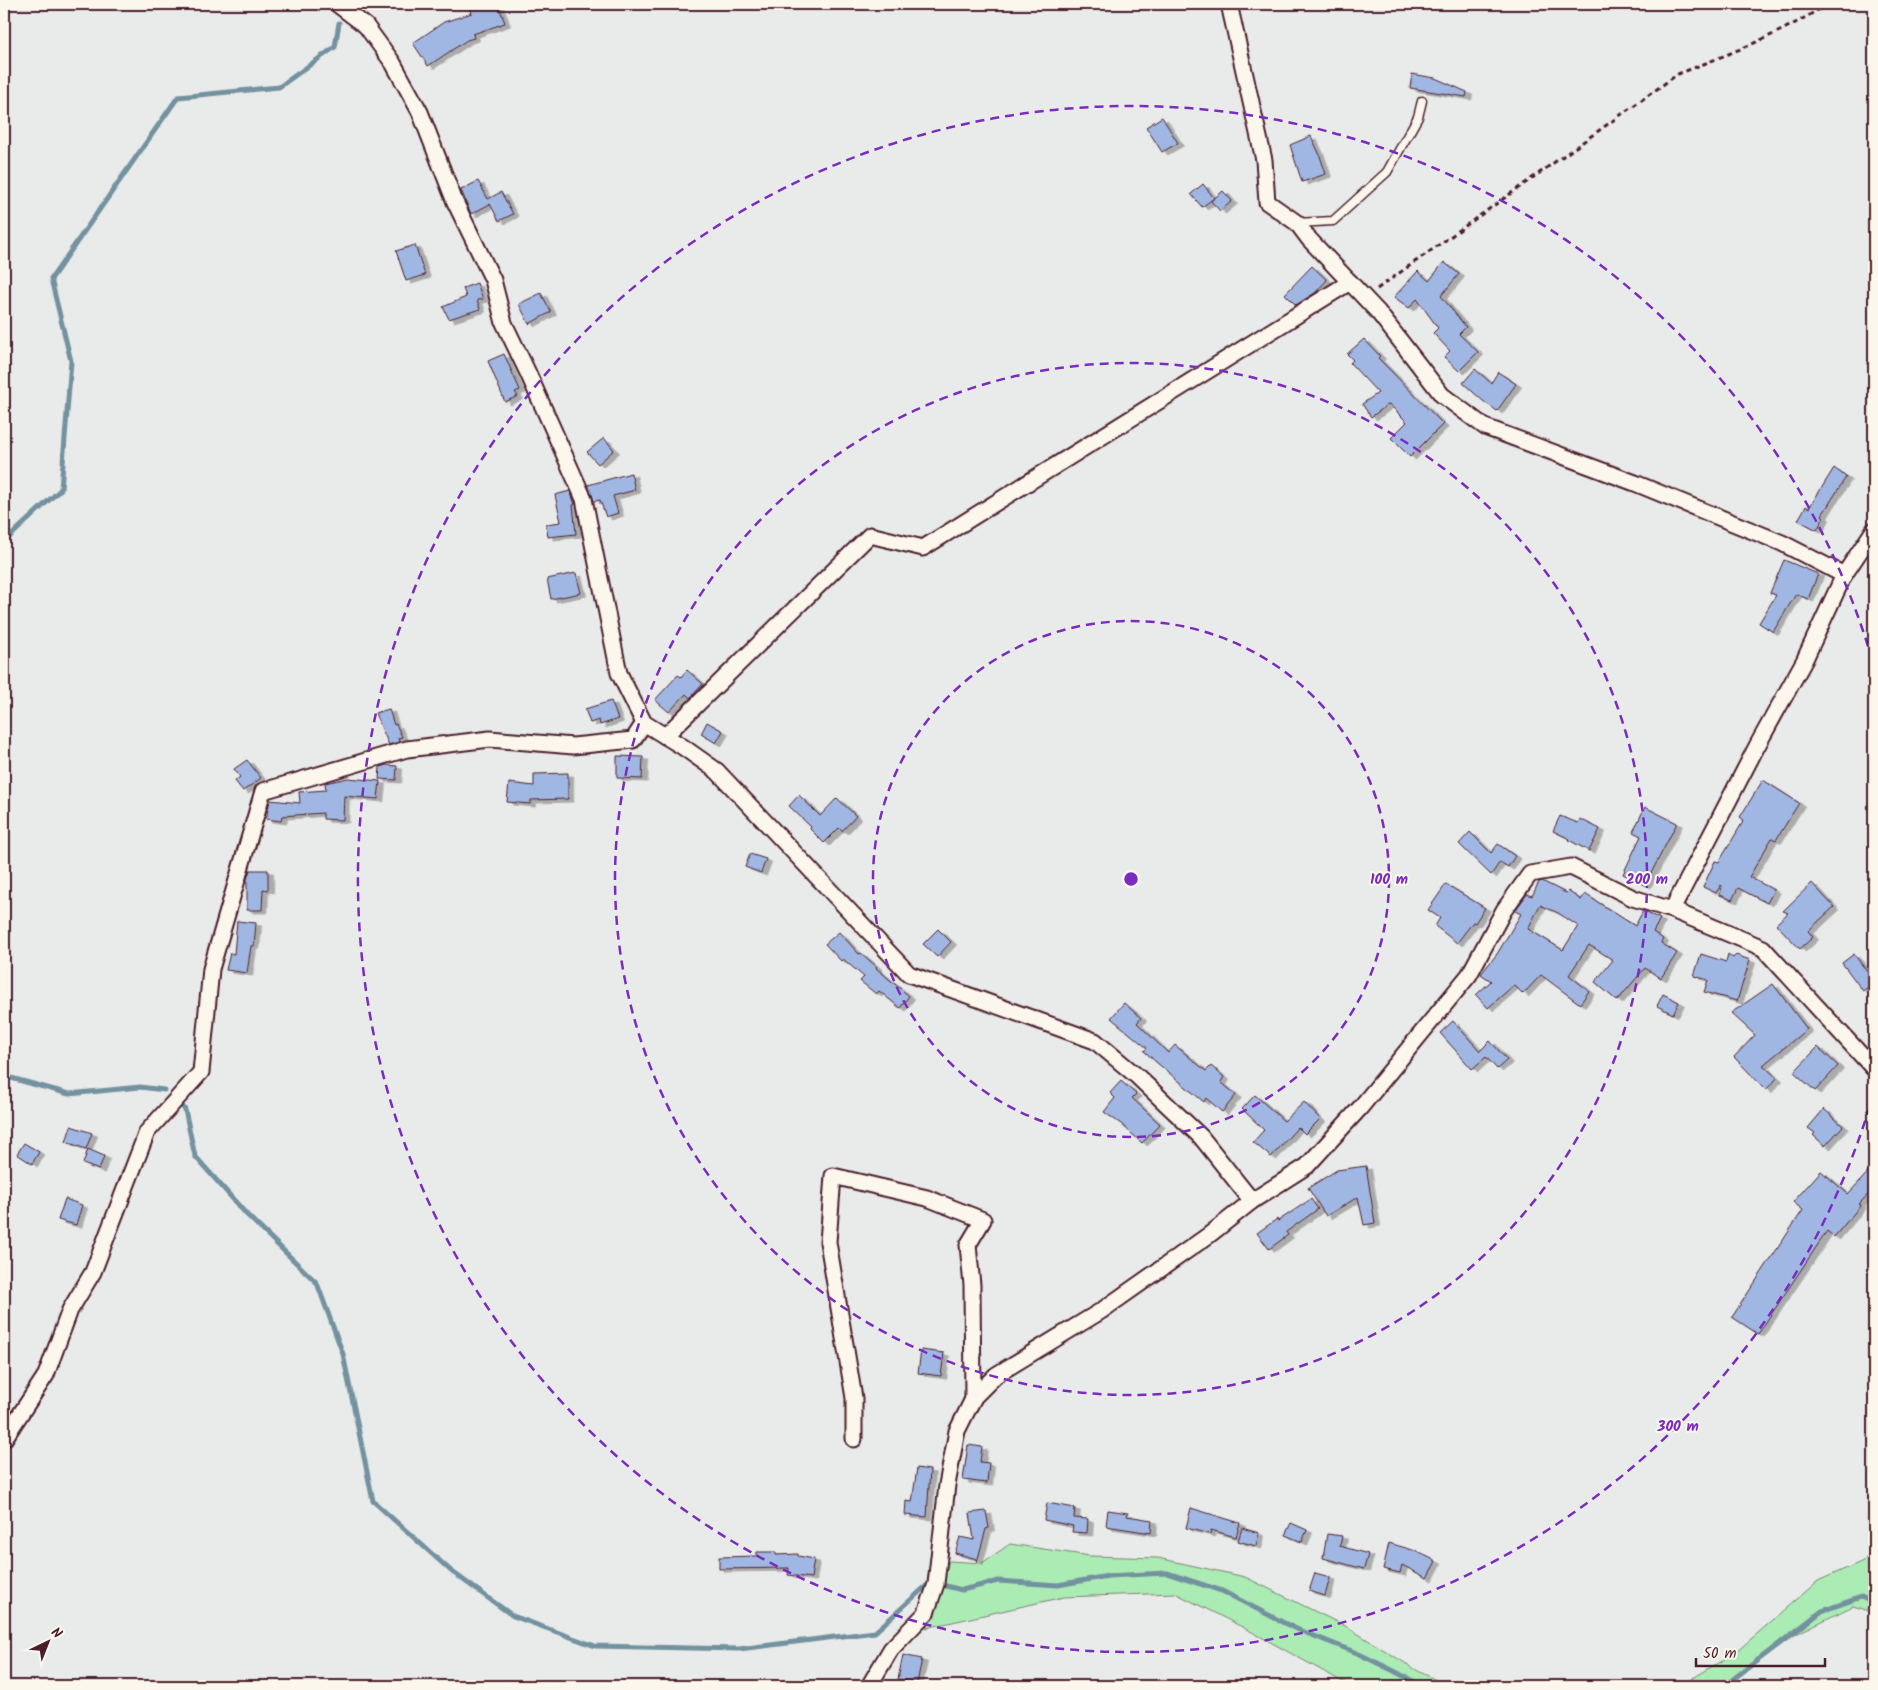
<svg xmlns="http://www.w3.org/2000/svg" width="1878" height="1690" viewBox="0 0 1878 1690" font-family="Kalam,sans-serif">
<defs>
<filter id="shadow"><feDropShadow dx="5.5" dy="3" stdDeviation="0" flood-color="#0004"/></filter>
</defs>
<rect width="100%" height="100%" fill="#e9eaea"/>
<filter id="ink" filterUnits="userSpaceOnUse"><feTurbulence type="fractalNoise" baseFrequency=".02" numOctaves="2"/><feDisplacementMap in="SourceGraphic" scale="10" xChannelSelector="R" yChannelSelector="G"/><feConvolveMatrix kernelMatrix="1 2 1 2 8 2 1 2 1" color-interpolation-filters="sRGB"/></filter>
<g filter="url(#ink)">
<g fill="#abebb4" stroke="#7a8570">
<path d="M1010,1544l80,12 68,2 87,19 102,50 71,44 30,15h-91l-16,-5 -89,-49 -77,-39 -111,4 -138,31 11,-25 12,-42 33,2z"/>
<path d="M1874,1550v63l-21,-7 -57,28 -70,52h-46l56,-34 82,-71 45,-20z"/>
</g>
<g fill="none" stroke-linecap="round" stroke-linejoin="round">
<g stroke="#73929f" stroke-width="5">
<path d="M4,542l57,-53 10,-128 -20,-82 127,-182 101,-10 56,-40 4,-24"/>
<path d="M4,1076l65,18 71,-7 24,3"/>
<path d="M178,1100l7,10 10,46 52,59 70,68 26,71 30,147 78,70 62,45 82,30 144,3 136,-17 51,-46"/>
<path d="M946,1586l16,4 36,-9 60,4 50,-9 59,-3 55,18 72,37 63,25 37,18 28,15"/>
<path d="M1724,1686l98,-75 39,-14 13,6"/>
</g>
</g>
<g fill="#a0b7e4" stroke="#4a1f2b" fill-rule="evenodd" filter="url(#shadow)">
<path d="M469,4h29l7,19 -32,11 1,4 -7,2 -39,26 -15,-23 31,-21 28,-9z"/>
<path d="M1412,74l23,4 32,14 -1,5 -56,-9z"/>
<path d="M1162,117l16,26 -16,9 -16,-25z"/>
<path d="M1311,136l8,17 7,21 -24,8 -12,-37z"/>
<path d="M478,181l10,18 13,-7 12,22 -14,7 -9,-17 -19,10 -10,-24z"/>
<path d="M1203,184l11,14 -12,9 -11,-13z"/>
<path d="M1223,191l9,10 -12,10 -9,-10z"/>
<path d="M415,245l10,30 -19,6 -10,-30z"/>
<path d="M1444,262l15,12 -18,22 25,31 -7,7 19,18 -19,19 -15,-14 6,-6 -17,-18 5,-5 -21,-29 -8,9 -15,-11 24,-26 11,10z"/>
<path d="M1312,266l15,14 -12,13 -19,12 -11,-11z"/>
<path d="M477,283l6,16 -6,1 3,9 -31,10 -6,-12 23,-10 -3,-9z"/>
<path d="M541,293l10,19 -22,12 -10,-20z"/>
<path d="M1364,339l16,17 -2,2 65,66 -33,33 -19,-19 16,-16 -18,-18 -18,13 -9,-13 16,-11 -28,-30 3,-3 -6,-6z"/>
<path d="M504,354l16,36 -5,2 3,4 -13,6 -17,-41z"/>
<path d="M1475,369l16,14 7,-11 18,12 -19,27 -14,-10 -20,-18z"/>
<path d="M604,438l10,12 -16,14 -11,-12z"/>
<path d="M1834,468l12,9 -24,38 2,2 -7,13 -19,-10 8,-14 3,2z"/>
<path d="M631,473l4,17 -22,6 5,17 -12,4 -6,-17 -6,1 -6,-16z"/>
<path d="M570,491l5,13 -2,1 3,29 -28,3 -2,-13 15,-2 -6,-27z"/>
<path d="M1784,560l34,14 -10,25 -12,-5 -23,38 -14,-9 17,-28 -6,-2z"/>
<path d="M576,573l5,20 -30,6 -4,-20z"/>
<path d="M687,670l16,14 -13,14 -4,-4 -17,18 -14,-12 23,-25 3,2z"/>
<path d="M611,701l7,18 -18,6 -1,-5 -9,3 -5,-14z"/>
<path d="M389,709l5,16 2,-1 6,13 -4,1 1,4 -10,3 -14,-32z"/>
<path d="M707,722l16,9 -7,12 -15,-9z"/>
<path d="M617,756l26,1 -1,22 -25,-1z"/>
<path d="M247,760l14,18 -18,13 -8,-10 5,-4 -6,-8z"/>
<path d="M386,765l11,1 -1,14 -17,-1 1,-12z"/>
<path d="M568,773v26l-37,1 -1,4 -23,-2 2,-19 25,3v-12z"/>
<path d="M348,778l32,3 -2,18 -34,-3 -1,24 -20,-1v-6l-41,3 -1,5 -15,-2 4,-19 30,3 -1,-11 27,-2 -1,-7z"/>
<path d="M1763,780l36,23 -23,37 -4,-2 -23,39 25,13 -7,13 -29,-15 -6,12 -12,-5 2,-9 -1,-1 -5,8 -13,-6 12,-26 4,1 25,-42 -4,-3z"/>
<path d="M799,795l21,21 17,-18 19,18 -14,15 -3,-3 -15,15 -14,-14 1,-2 -22,-21z"/>
<path d="M1645,807l32,16 -32,62 -22,-11 18,-38 -8,-4z"/>
<path d="M1560,816l18,7 2,-4 20,10 -11,22 -20,-11 1,-1 -17,-8z"/>
<path d="M1470,832l21,21 7,-9 17,12 -7,11 -8,-5 -9,13 -32,-31z"/>
<path d="M750,854l16,5 -5,14 -16,-6z"/>
<path d="M250,870h18v20l-5,-1 -1,21h-15v-31z"/>
<path d="M1542,881l24,12 2,-2 13,9 4,-6 50,32 8,-15 17,8 -7,13 10,7 -2,4 16,10 -16,25 -16,-10 -28,33 -22,-19 18,-22 -24,-15 -20,30 20,16 -9,13 -39,-29 -18,19 -9,-9 -26,23 -12,-13 15,-14 -10,-7 16,-20 24,-40 -6,-3 2,-3 10,-14 5,2 7,-14zM1540,905l18,8 20,13 -15,24 -35,-21z"/>
<path d="M1812,883l22,24 -26,24 5,6 -13,12 -24,-25 12,-11 -5,-2z"/>
<path d="M1446,884l39,24 -10,15 -2,-1 -16,21 -22,-17 5,-8 -12,-8z"/>
<path d="M237,921l19,2 -2,23h-3l-4,27 -21,-3 4,-17 4,1z"/>
<path d="M938,929l13,13 -14,15 -14,-13z"/>
<path d="M839,932l20,22 2,-1 16,14 -1,1 33,28 -9,12 -21,-17 -3,3 -16,-13 4,-4 -21,-18 -2,2 -16,-17z"/>
<path d="M1701,954l25,8 2,-8 5,4 3,-3 14,5 -13,41 -33,-9 4,-12 -14,-4z"/>
<path d="M1854,954l20,27v2l-11,8 -21,-28z"/>
<path d="M1773,984l34,45 -44,36 14,13 -11,12 -32,-33 21,-22 -24,-22z"/>
<path d="M1663,994l16,8 -6,12 -16,-8z"/>
<path d="M1124,1003l17,15 -4,5 31,30 7,-8 31,26 5,-5 13,11 -3,5 15,13 -14,17 -16,-14 -2,4 -48,-40 -12,-11 3,-3 -36,-30z"/>
<path d="M1453,1021l27,30 10,-10 17,19 -10,9 -11,-12 -14,12 -32,-36z"/>
<path d="M1818,1047l20,19 -23,25 -21,-19z"/>
<path d="M1121,1081l15,13 -4,4 28,26 -18,19 -21,-19 -17,-12 11,-14 -5,-5z"/>
<path d="M1255,1095l29,26 20,-19 16,17 -15,15 -7,-7 -27,30 -18,-15 11,-12 -22,-21z"/>
<path d="M1824,1109l19,17 -18,20 -12,-11 2,-2 -7,-5z"/>
<path d="M71,1126l21,7 -6,16 -20,-7z"/>
<path d="M24,1143l15,9 -7,12 -15,-10z"/>
<path d="M88,1149l16,7 -5,14 -16,-6z"/>
<path d="M1366,1166l9,57 -11,2 -6,-28 -32,19 -18,-28 29,-18z"/>
<path d="M1874,1166v22l-15,16 2,1 -27,32 -7,-6 -69,103 -26,-17 71,-107 -10,-8 28,-31 27,23z"/>
<path d="M65,1199l17,6 -6,20 -18,-5z"/>
<path d="M1311,1199l7,10 -32,23 2,3 -19,14 -12,-16 20,-14 1,2z"/>
<path d="M921,1350l23,3 -3,23 -23,-3z"/>
<path d="M968,1445l14,2 -2,15 9,1 -2,20 -24,-3z"/>
<path d="M917,1468l13,2 -3,47 -22,-2 1,-14 6,1z"/>
<path d="M1047,1503l28,5 -1,10 14,1 -1,14 -15,-1 1,-6 -29,-6z"/>
<path d="M1191,1508l49,15 -4,14 -25,-7 -1,4 -24,-6z"/>
<path d="M1108,1510l20,3 -1,3 25,4 -1,13 -45,-7z"/>
<path d="M986,1511l3,17 -3,1 -9,33v-3l-22,-6 5,-16 14,3 -4,-27z"/>
<path d="M1291,1523l16,7 -5,12 -17,-7z"/>
<path d="M1242,1528l17,5 -3,13 -18,-5z"/>
<path d="M1327,1534l15,2 -2,10 28,8 -4,15 -41,-11z"/>
<path d="M1389,1543l27,8 20,10 -9,17 -25,-13 -2,8 -17,-4z"/>
<path d="M757,1552h19v3l22,-1v2l16,3 -3,19 -23,-3 1,-7 -70,1v-12l38,-1z"/>
<path d="M1315,1573l15,4 -5,19 -16,-5z"/>
<path d="M903,1655l19,4 -5,24 -19,-4z"/>
</g>
<g fill="none" stroke-linecap="round" stroke-linejoin="round">
<g stroke="#4a1f2b" stroke-width="11">
<path id="service" d="M1297,223l36,-2 54,-49 31,-55 4,-16"/>
</g>
<g stroke="#4a1f2b" stroke-width="19">
<g id="minor">
<path d="M337,4l29,22 27,37 27,49 35,90 38,78 11,43 24,50 56,126 35,174 25,50 39,24 34,24 192,203 186,67 43,36 63,60 51,64 55,-35 53,-58 109,-133 35,-65 26,-36 41,-7 62,31 39,12 91,38 111,121"/>
<path d="M1229,4l35,156 3,42 30,21 12,16 69,73 64,83 43,32 150,56 147,60 62,32 30,-45"/>
<path d="M665,736l205,-201 53,13 427,-266"/>
<path d="M1672,910l85,-164 47,-85 40,-86"/>
<path d="M4,1439l42,-64 24,-65 23,-38 54,-140 54,-60 10,-103 52,-178 144,-42 83,-10 83,7 60,-6 11,-17"/>
<path d="M854,1439v-41l-26,-156 5,-66 94,22 56,22 -15,25 4,40 1,114"/>
<path d="M869,1686l22,-37 35,-36 10,-29 11,-99 10,-54 17,-34 22,-22 105,-64 108,-76 43,-34"/>
</g>
</g>
<path stroke="#4a1f2b" stroke-width="3" stroke-dasharray="5 4" stroke-linecap="butt" d="M1377,289l301,-215c51,-20 104,-40 149,-70"/>
<use href="#service" stroke="#fbf7ec" stroke-width="8"/>
<use href="#minor" stroke="#fbf7ec" stroke-width="15"/>
</g>
</g>
<g fill="none" stroke="#7b2cbf" stroke-width="2.5" stroke-dasharray="9 6">
<circle cx="1131" cy="879" r="258"/>
<circle cx="1131" cy="879" r="516"/>
<path d="M1874 1092A773 773 0 1 1 1874 666"/>
</g>
<circle cx="1131" cy="879" r="8" fill="#7b2cbf" stroke="#fbf7ec" stroke-width="2.5"/>
<g font-size="15" text-anchor="middle" font-weight="bold" fill="#7b2cbf" stroke="#fbf7ec" stroke-width="4" stroke-linejoin="round" paint-order="stroke">
<text x="1389" y="884">100 m</text>
<text x="1647" y="884">200 m</text>
<text x="1678" y="1431">300 m</text>
</g>
<rect width="1878" height="1690" fill="none" stroke="#fbf7ec" stroke-width="20"/>
<rect x="10" y="10" width="1858" height="1670" fill="none" stroke="#4a1f2b" stroke-width="2" filter="url(#ink)"/>
<g transform="translate(48 1642) rotate(43)" stroke="#fbf7ec" stroke-width="4" paint-order="stroke">
<path d="M0-4L9 19L0 12L-9 19Z" fill="#4a1f2b"/>
<text y="-8" font-size="14" font-weight="bold" text-anchor="middle" fill="#4a1f2b">N</text>
</g>
<path d="M1696 1658v8h129v-8" fill="none" stroke="#4a1f2b" stroke-width="2.5"/>
<text x="1703" y="1658" font-size="15" fill="#4a1f2b" stroke="#fbf7ec" stroke-width="4" paint-order="stroke">50 m</text>
</svg>
